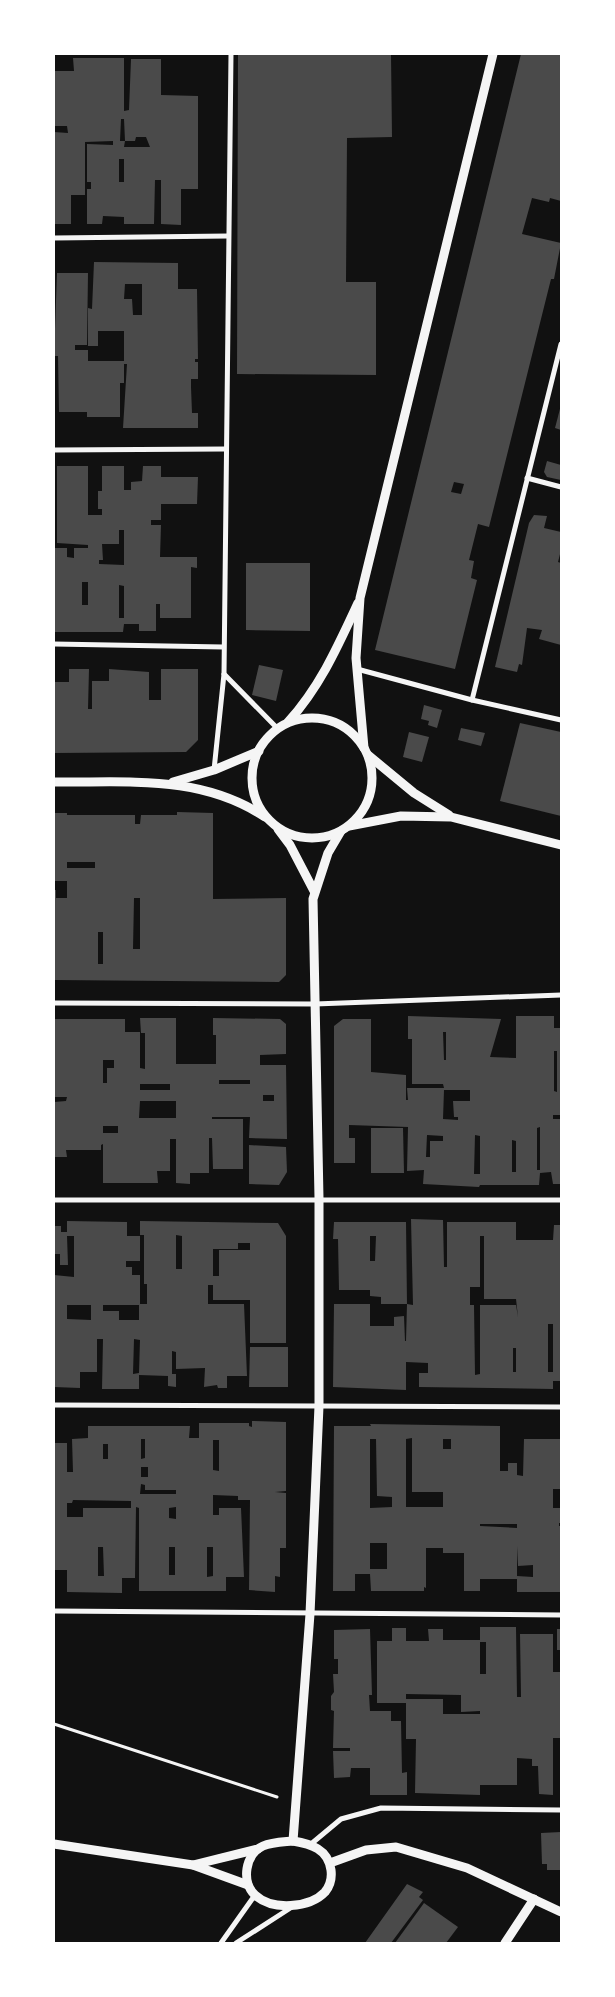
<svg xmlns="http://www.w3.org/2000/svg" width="615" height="1997" viewBox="0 0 615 1997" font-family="Overpass,sans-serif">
<rect width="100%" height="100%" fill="#111"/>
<g fill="#4a4a4a" fill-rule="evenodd">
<path d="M238,54h153l1,83 -45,1 -1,144h30v93l-139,-1z"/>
<path d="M521,54h40v147l-11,-3 -1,4 -17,-4 -10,36 39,9 -7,36h-3l-62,248 -11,-3 -9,36 5,1 -3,17 6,2 -22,89 -80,-19zM454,482l10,2 -3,10 -10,-2z"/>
<path d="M73,58h51v53l5,-1 2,-51h30v36l37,1v93h-17v36l-20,-1v-44h-6l-1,44h-30v-7l-21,-1 -1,8h-15v-35h4v-7h-4v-38l26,1v-4l-28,1v53h-14v29h-17v-92l14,1 -1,-7h-13l1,-55h19zM121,119h3l1,22h10l1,-4h10l4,10h-26l1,-6h-5zM119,159h5v23h-5z"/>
<path d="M94,262l84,1v26h19l1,70h-3v3h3v17h-7v8l1,26h6v15h-75l4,-64h-3v19h-4v34h-33v-5h-28l-1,-56h-4l3,-83h31l-1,72h-12v5h13v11h36v-30h-26v15h-10v-38l4,1zM125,284h17v31h-9l-1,-16h-8z"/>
<path d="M561,405v25l-6,-2z"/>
<path d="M547,461l14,4v15l-14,-3 -3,-5z"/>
<path d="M57,466h31v49h14v-6h-4v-18h4v-25h22v24h7v-8l11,-1 1,-15h18v11h37l-1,27h-36v16h-10v5h10l-1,32h37v11l-6,-1v51h-31v-14h-4v27h-17v-7h-15l-1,8h-69v-84h13v9l7,1v-10h14v-3l-31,-2zM119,530h5v35l-25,-1v-4h4l-1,-16h17zM82,582h6v23h-6zM119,585l5,1v32h-5z"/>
<path d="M534,515l13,1 -3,12 17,4v18l-3,12 3,1v82l-22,-6 3,-9 -15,-2 -5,37 -3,-1 -2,8 -22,-5 34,-144z"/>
<path d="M246,563h64v68l-64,-1z"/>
<path d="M259,665l24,5 -7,31 -24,-6z"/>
<path d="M69,669h20l-1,40h4v-28h17v-12l40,3v28h12v-31h37v71l-12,12 -132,1v-71h15z"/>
<path d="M424,705l18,5 -5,18 -9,-3 1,-4 -8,-2z"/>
<path d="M520,723l41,9v84l-61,-15z"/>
<path d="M461,728l24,5 -4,13 -23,-6z"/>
<path d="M409,732l20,5 -7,25 -19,-5z"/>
<path d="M177,812l36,1v86l73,-1v77l-7,7 -225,-2v-90h2v8h11v-17h-13v-68h13v2h68v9h5l1,-9h36zM67,862h28v6h-28zM134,898h6v51h-7zM98,932h5v32h-5z"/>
<path d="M408,1016l93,3 -11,38 26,1v-42h38v12h7v87h-8v4h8v65h-8l-2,-12 -11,1 -1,12h-59l-1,2 -56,-3 1,-14 -17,1 1,-44 -59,-2v13h6v25h-21v-137l9,-7h28v53l35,3v25h2l-1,-12h37l-1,-4h-31v-45h-4zM443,1032h3v28h-2zM554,1051h3v41l-3,-1zM444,1090h26v11h-17l1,16h4v3l-15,-1zM540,1127v43h-3v-42zM427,1135l16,1v5h-13v16h-4zM475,1135l5,1v38h-6zM512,1140l4,1v31h-4z"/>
<path d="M140,1018h36v46h40v-29h-3v-17l67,1 6,5v30l-26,1v10h26l1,74 -38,-1 1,-21h-38v2h31v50h-30l-1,-31h-3v35h-19v11l-14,-1v-44h-6v32h-13l1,12h-55v-39l-2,1v5h-35l1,7h-13v-55l12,-1 1,-4h-13v-78h71v13h15v36l5,1v-36h-4zM103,1060h11v8h-7v15h-4zM219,1080h31v4h-31zM140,1084h30v6h-30zM263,1095h11v6h-11zM140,1101h36v17h-37zM103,1126h15v7h-15z"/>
<path d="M371,1128h32l1,45h-33z"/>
<path d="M249,1145l37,2 1,25 -8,13 -30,-1z"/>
<path d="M411,1219l32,1 1,47h3v-45h69v18h37l1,-15h7v156h-8v8l-134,-2v-14h9v-10l-22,-1v28l-73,-3 1,-83h36v22h24v-9l10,-1 1,25h1l1,-37 6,1zM480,1236h4v63h32l2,18 -2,-12h-36v69l-5,1 -1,-70h-4v-18h10zM548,1324h5v48h-5zM513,1348h3v24h-3z"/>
<path d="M67,1221l60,1v14h13v25h-14v6h6v8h8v29h7v-20h-3v-49h-4v-14l138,2 8,13v107h-36v-43h-37v-15h-5v19h36l3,72h-20v12h-9l-1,-3 -13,2 1,-19 -29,1v-17l-4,-1v23h4v13l-8,-1v-10l-29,-1v14h-37l1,-50h-6v33h-17v16l-26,-1v-112l20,2v-41h-7l1,29h-8v-11h-6v-28h7v6h6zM176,1235l6,1v33h-6zM238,1243h12v7h-31v26h-6v-27h25zM67,1305h24v15l-24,-1zM103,1305h36v15h-20v-9h-16zM134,1339l6,1 -1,33 -6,1z"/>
<path d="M334,1222h72l1,82h-26v-7l-11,-1v-6h-31l-1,-51h-5zM370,1236h6l-1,25h-5z"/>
<path d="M250,1347h38v40h-39z"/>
<path d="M252,1421l34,1v69l-11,1 11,1v55h-6v29l-5,-1v16l-26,-2 1,-90h-12v-4l-25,-1v20h6v-7h22l3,69h-18v14h-87v-83l-3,-1 -1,71h-13v15l-55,-1v-22h-13v-127h13v29h6l-1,-33 16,-1v-12h102l-1,12h10v-15h50v3l3,1zM141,1439h4v19l-4,1zM213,1440h6v31l-6,-1zM103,1444h5v15h-5zM141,1467h7v10h-7zM141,1484l4,1v5h31v4h-36zM73,1500l58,1v7h-48v9h-16v-14h5zM176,1507v12l-7,-1v-10zM98,1547h5l1,29h-6zM169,1547h6v28h-6zM207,1547h6v29l-6,1z"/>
<path d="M370,1424l130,2v45h8v-8h9v12l6,1 1,-37h37v50h-8v19h8v15h-2v3h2v66h-44v-13h-37v12h-16v-38h-21v-5h-17v40l-2,-1v4h-53l-1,-17h-15v17h-22l1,-165h37zM412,1438v54h31v15h-37v-68zM370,1439h6l1,57 15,1v10l-22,1zM443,1439h8v10h-8zM480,1524h37v4l-37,-2zM370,1543h17v26h-17zM517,1546l1,20 15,-1v12l-16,-1z"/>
<path d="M480,1627h36l1,70h4l-1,-63h33v38h8v66h-8v57l-14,-1 -1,-28h-6v-7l-15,-1v27h-37v10l-65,-2 1,-54h-10v-36h-29v-62h15v-13h14v13h23l-1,-12h15v11h37zM480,1642h6v32h-6zM406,1694l55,1v17l19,-1v3h-37v-15h-37z"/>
<path d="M370,1629l2,66h-3l1,16h21v10h10l1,52 5,-1v23h-37v-27h-19l-1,9 -16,1 -1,-27h17v-3h-17l1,-37 -3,-1v-14l3,-4 -1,-18h5v-15h-4v-29z"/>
<rect x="557" y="1629" width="4" height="21"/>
<path d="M561,1832v38h-14v-6h-5l-1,-31z"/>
<path d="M407,1884l16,8 -4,5 4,3 -32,43h-26z"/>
<path d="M424,1903l34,24 -12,16h-51z"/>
</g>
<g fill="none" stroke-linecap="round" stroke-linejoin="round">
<path stroke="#f5f5f5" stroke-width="3" d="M54,1724l223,73"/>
<g stroke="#f5f5f5" stroke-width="5">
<path d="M54,238l174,-2"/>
<path d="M54,450l171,-1"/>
<path d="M527,478l34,9"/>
<path d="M54,644l169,3"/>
<path d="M357,669l115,31 89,20"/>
<path d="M224,674l54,55"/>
<path d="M472,700l89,-356"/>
<path d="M214,770l10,-96 7,-620"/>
<path d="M54,1003l261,1 246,-9"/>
<path d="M54,1200h507"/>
<path d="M54,1405l507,2"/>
<path d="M54,1611l507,4"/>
<path d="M311,1844l30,-25 40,-11 180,2"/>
<path d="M221,1943l34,-48"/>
<path d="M236,1943l56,-36"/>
</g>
<g stroke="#f5f5f5" stroke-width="9">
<circle cx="312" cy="778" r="60"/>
<path d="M288,722c32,-35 50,-76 70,-119"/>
<path d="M364,748l-8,-90 4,-60 133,-544"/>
<path d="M368,755l46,38 35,22"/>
<path d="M54,782c74,1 146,-8 211,35"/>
<path d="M173,782l41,-12 45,-19"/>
<path d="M349,826l52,-10 50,1 110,28"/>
<path d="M278,829l12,16 24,46"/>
<path d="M293,1841l17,-227 9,-208v-208l-6,-299 15,-46 13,-22"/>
<path d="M293,1841c18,3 35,8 38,29 1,8 -1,16 -6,22 -15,16 -53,19 -70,3 -14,-13 -10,-41 8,-49 9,-4 20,-4 30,-5z"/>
<path d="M54,1844l139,21 55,20"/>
<path d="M330,1863l36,-13 30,-3 71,21 94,44"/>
<path d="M193,1865l65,-16"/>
<path d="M505,1943l29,-44"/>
</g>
</g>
<rect width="615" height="1997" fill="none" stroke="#ffffff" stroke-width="110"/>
</svg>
